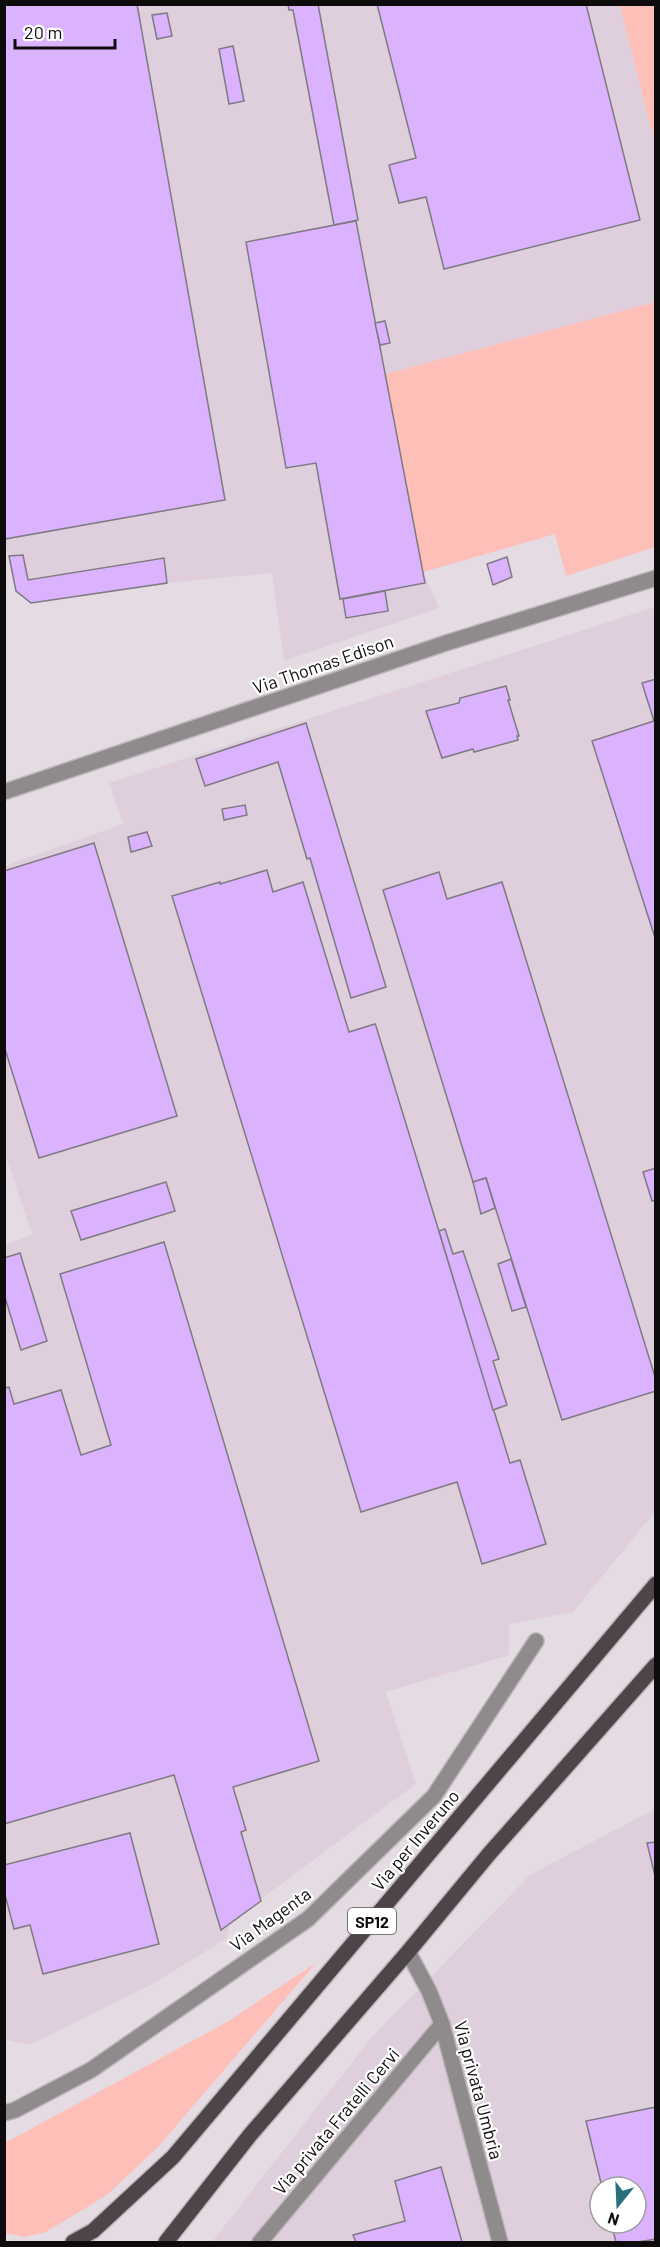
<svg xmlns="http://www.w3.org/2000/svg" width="660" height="2247" viewBox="0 0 660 2247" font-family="Barlow,sans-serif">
<rect width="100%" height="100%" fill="#e5dce3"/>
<g fill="#dfcfdc" fill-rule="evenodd">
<path d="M4,5h616l35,139v158l-270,72 38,198 16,36 -155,53 -12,-88 -105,10 -124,19 -12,1 -15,-12 -12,-54z"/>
<path d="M655,607v905l-82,100 -64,12v31l-123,37 30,92 -186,138 -3,16 -72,45 -126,62 -25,-6v-794l28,-10 -27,-82 -1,-287 119,-42 -14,-41z"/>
<path d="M655,1809v433h-443l159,-204 160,-164zM600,2187h36v36h-36z"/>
</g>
<g fill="#febfb9">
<path d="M620,5h35v139z"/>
<path d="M655,302v245l-89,29 -11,-42 -132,38 -38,-198z"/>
<path d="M316,1963l-158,184 -51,48 -61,37 -22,5 -19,-4v-90l222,-121z"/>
</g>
<g fill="#dbb2fe" stroke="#7e7a82" stroke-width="1.5">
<path d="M4,4h133l88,496 -220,39z"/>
<path d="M288,4h30l40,216 -24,5 -41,-215h-4z"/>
<path d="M377,4h209l54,216 -196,49 -18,-72 -27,6 -10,-38 27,-7z"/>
<path d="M167,13l5,23 -15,3 -5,-24z"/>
<path d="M233,46l11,55 -15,3 -10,-55z"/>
<path d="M356,221l69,362 -85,16 -24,-136 -30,5 -40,-226z"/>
<path d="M385,321l5,22 -10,2 -5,-22z"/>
<path d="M23,555l5,25 136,-22 3,25 -136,20 -15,-12 -7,-35z"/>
<path d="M507,557l5,20 -19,8 -6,-21z"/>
<path d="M385,591l3,20 -42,7 -3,-19z"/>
<path d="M656,679v262l-64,-200 62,-20 -12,-38z"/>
<path d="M506,686l4,14h-2l11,36h-2l1,4 -44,12 -1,-3 -31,9 -16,-47 33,-8 1,-5z"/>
<path d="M306,723l80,264 -35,11 -41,-140 -3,1 -29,-97 -73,24 -9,-27z"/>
<path d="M245,805l2,10 -23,5 -2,-11z"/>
<path d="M147,832l5,14 -21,6 -3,-15z"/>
<path d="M94,843l83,273 -138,42 -35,-112v-175z"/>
<path d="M267,870l6,22 30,-10 46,150 26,-8 1,2 134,437 10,-3 26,84 -64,20 -25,-82 -96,30 -189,-616 48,-14v2z"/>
<path d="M439,872l8,27 55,-17 154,498v11l-94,29 -76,-242 -13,4 -90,-292z"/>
<path d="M656,1168v32l-4,1 -9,-29z"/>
<path d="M486,1178l9,30 -14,6 -8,-32z"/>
<path d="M166,1182l9,29 -94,29 -10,-29z"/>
<path d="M445,1229l8,25 10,-3 36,108 -6,2 14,44 -14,5 -54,-179z"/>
<path d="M164,1242l155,519 -86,26 13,43 -5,2 20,69 -40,29 -47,-155 -170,49v-436l5,-1 5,17 47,-14 20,65 30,-10 -51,-171z"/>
<path d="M20,1253l27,88 -26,9 -17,-56v-36z"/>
<path d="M511,1259l15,48 -14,4 -14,-47z"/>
<path d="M130,1833l29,111 -116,30 -13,-49 -16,4 -10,-38v-26z"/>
<path d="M656,1842v38l-9,-37z"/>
<path d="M656,2107v132l-18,3h-22l-5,-19h25v-36h-34l-16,-66z"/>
<path d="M441,2167l21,75h-106l-3,-7 52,-14 -10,-40z"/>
</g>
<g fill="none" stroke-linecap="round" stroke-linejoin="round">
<g stroke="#beb6bc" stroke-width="18">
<path id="service" d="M4,2113l11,-3 76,-40 217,-151 126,-123 102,-155"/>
</g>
<g stroke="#beb6bc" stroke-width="18">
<g id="minor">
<path d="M4,792l442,-149 210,-65"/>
<path d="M408,1952l21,39 13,33 58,218"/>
<path d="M260,2242l182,-218"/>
</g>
</g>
<g stroke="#beb6bc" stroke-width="18">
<g id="primary">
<path d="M73,2242l20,-11 80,-74 483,-573"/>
<path d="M166,2242l84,-107 158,-183 81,-98 167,-189"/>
</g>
</g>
<use href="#service" stroke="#8f8a8b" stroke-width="15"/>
<use href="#minor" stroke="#8f8a8b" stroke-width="15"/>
<use href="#primary" stroke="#4e4548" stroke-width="15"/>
</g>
<g text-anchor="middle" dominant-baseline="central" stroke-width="4.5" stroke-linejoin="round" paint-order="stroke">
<rect fill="#fff" stroke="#565456" stroke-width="1.5" x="348" y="1908" width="48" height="26" rx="4.5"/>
<g font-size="16" font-weight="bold" fill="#0e0b0d">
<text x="372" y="1921">SP12</text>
</g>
<g font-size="18" fill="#0e0b0d" stroke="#fff">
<text transform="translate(323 664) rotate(-19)">Via Thomas Edison</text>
<text transform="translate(415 1840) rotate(-50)">Via per Inveruno</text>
<text transform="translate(270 1919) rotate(-36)">Via Magenta</text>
<text transform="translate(479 2090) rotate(75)">Via privata Umbria</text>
<text transform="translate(336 2121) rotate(-50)">Via privata Fratelli Cervi</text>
</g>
</g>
<rect width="660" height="2247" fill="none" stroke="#0e0b0d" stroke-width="12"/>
<g transform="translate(618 2205) rotate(198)"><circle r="28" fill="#ffffff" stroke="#9f9d9e" stroke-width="1.5"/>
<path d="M0-4.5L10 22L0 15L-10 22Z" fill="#28717b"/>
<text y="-9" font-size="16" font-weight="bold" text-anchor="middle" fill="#0e0b0d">N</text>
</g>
<path d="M15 39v9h100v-9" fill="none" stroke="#0e0b0d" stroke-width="3"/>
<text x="24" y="39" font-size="18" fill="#0e0b0d" stroke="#ffffff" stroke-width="4.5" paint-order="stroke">20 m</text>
</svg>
